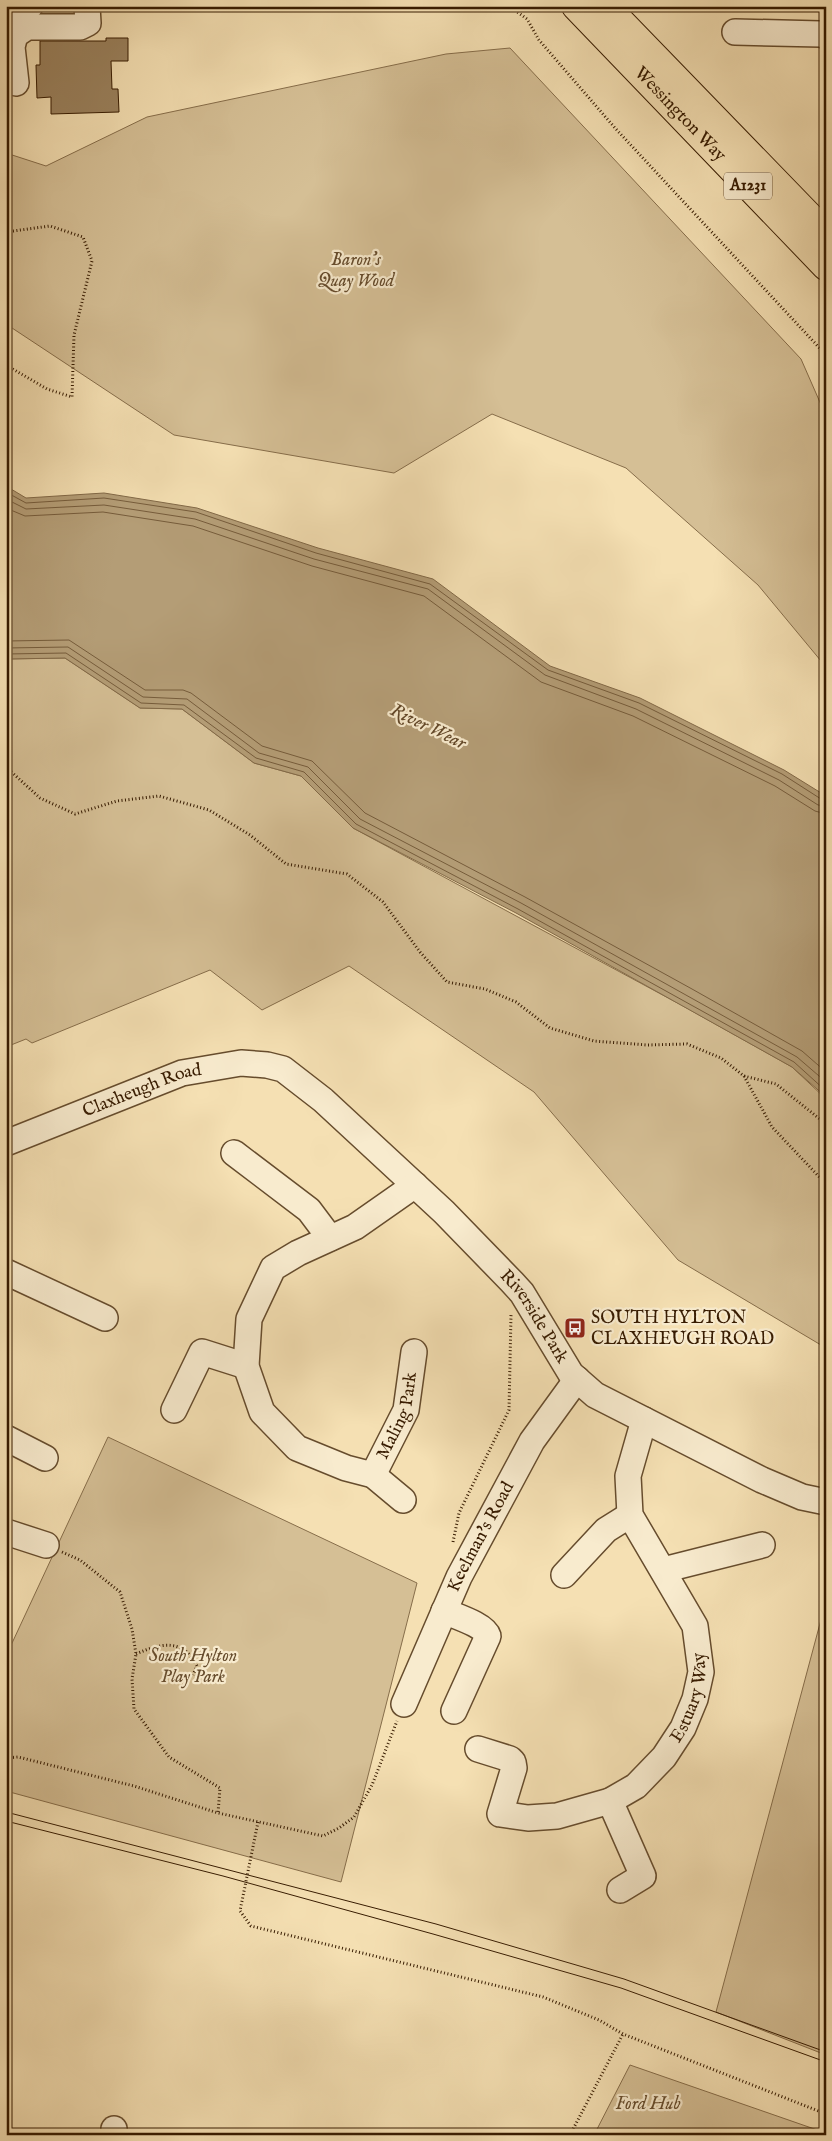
<svg xmlns="http://www.w3.org/2000/svg" width="832" height="2141" viewBox="0 0 832 2141" font-family="'IM FELL English',serif">
<rect width="100%" height="100%" fill="#f5e0b3"/>
<filter id="stains"><feTurbulence type="fractalNoise" baseFrequency=".004" numOctaves="4"/><feColorMatrix values="0 0 0 0 .2 0 0 0 0 .09 0 0 0 0 .02 0 0 0 .5 -.17"/></filter>
<radialGradient id="worn" r=".72"><stop offset=".6" stop-color="#630" stop-opacity="0"/><stop offset="1" stop-color="#630" stop-opacity=".3"/></radialGradient>
<g fill="#d5bf95" stroke="#866d4a">
<path d="M510,48l291,311 25,57v251l-68,-82 -132,-117 -134,-54 -98,59 -220,-38 -168,-111v-171l40,13 101,-49 299,-63z"/>
<path d="M65,658l75,50 42,1 72,54 47,13 52,52 330,178 109,61 34,32v249l-148,-88 -144,-168 -185,-126 -87,44 -52,-40 -178,73 -6,-4 -20,8v-388z"/>
<path d="M108,1437l309,146 -76,299 -335,-91v-135z"/>
<path d="M826,1601v454l-110,-43z"/>
<path d="M630,2065l196,68v2h-232z"/>
</g>
<path fill="#b49d76" stroke="#826947" d="M6,486l20,12 78,-5 93,15 121,40 115,31 117,87 90,32 144,72 42,26v301l-34,-30 -276,-154 -163,-85 -52,-52 -47,-13 -72,-54 -42,-1 -75,-50 -59,1z"/>
<g fill="none" stroke-linecap="round" stroke-linejoin="round">
<g stroke="#765c3b" stroke-width="1">
<path d="M6,492l20,11 78,-5 92,14 120,41 114,31 118,86 91,33 143,71 39,25 5,1"/>
<path d="M6,499l20,10 78,-4 91,14 119,40 114,30 117,86 91,34 143,71 39,25 8,1"/>
<path d="M6,508l19,8 78,-4 90,14 119,40 112,30 117,86 92,34 142,70 40,25 11,3"/>
<path d="M6,641l63,-1 76,50h38l8,3 71,53 50,15 53,52 160,84 167,92 110,62 24,21"/>
<path d="M6,648l62,-1 75,50 44,2 72,54 49,14 52,52 161,84 276,154 29,25"/>
<path d="M6,654l60,-1 75,50 43,2 72,53 48,14 52,52 162,85 276,153 32,29"/>
</g>
</g>
<path fill="#9a815d" stroke="#371b00" d="M106,38h22v23h-17l1,28h6l1,23 -68,2v-17l-14,1 -1,-33h4v-24h66z"/>
<g fill="none" stroke-linecap="round" stroke-linejoin="round">
<g stroke="#664c2d" stroke-width="28">
<g id="minor">
<path d="M6,13l24,-7"/>
<path d="M735,32l86,2 5,2"/>
<path d="M16,83l-4,-36 3,-12 12,-8h53l8,-4 -1,-17"/>
<path id="s1" d="M6,1143l176,-70 59,-10 26,2 16,4 40,31 121,112 68,70 10,11 49,81 24,21 167,85 40,17 24,5"/>
<path d="M234,1153l75,57 21,28"/>
<path d="M6,1272l99,46"/>
<path d="M174,1410l28,-58 44,14"/>
<path d="M6,1438l39,20"/>
<path id="s2" d="M373,1475l33,-65 8,-58"/>
<path d="M403,1500l-30,-25 -27,-7 -49,-20 -35,-36 -16,-46 3,-47 24,-51 25,-15 57,-26 60,-42"/>
<path d="M6,1532l40,13"/>
<path d="M663,1570l99,-25"/>
<path d="M564,1575l42,-45 24,-15"/>
<path d="M444,1611c11,5 41,14 44,25l-34,75"/>
<path id="s3" d="M404,1704l55,-127 73,-136 45,-62"/>
<path id="s4" d="M478,1749l32,10 3,3 1,6 -14,46 28,4 29,-2 53,-15 26,-15 28,-29 19,-29 12,-29 6,-27 -6,-46 -65,-111 -2,-39 16,-56"/>
<path d="M610,1801l33,75 -23,14"/>
<path d="M114,2135v-6"/>
</g>
</g>
<g stroke="#371b00" stroke-width="30">
<g id="highway">
<path id="s5" d="M576,6l250,260"/>
<path d="M605,6l221,228"/>
</g>
</g>
<g stroke="#371b00" stroke-width="3" stroke-dasharray="1 2.5" stroke-linecap="butt">
<path d="M509,6l18,13 12,21 76,88 211,227"/>
<path d="M6,232l44,-6 33,11 9,24 -18,74 -2,62 -25,-8 -41,-24"/>
<path d="M6,767l34,31 35,16 42,-13 42,-5 50,14 41,25 36,29 61,10 36,28 37,50 27,30 38,7 31,13 34,26 44,13 53,4 40,-1 34,14 23,18 28,51 54,57"/>
<path d="M744,1076l32,8 45,36"/>
<path d="M453,1542l6,-29 50,-103 2,-95"/>
<path d="M62,1552l18,8 40,32 12,37 4,25 -4,25 2,30 35,48 51,31 -2,25"/>
<path d="M136,1654c25,-11 47,-16 61,12l-4,9"/>
<path d="M6,1758l12,-1 116,29 84,27 105,23 16,-8 15,-11 18,-32 25,-64"/>
<path d="M258,1822l-18,89 11,15 292,71 56,23 24,14 203,80"/>
<path d="M570,2135l53,-101"/>
</g>
<use href="#minor" stroke="#f8ebce" stroke-width="25"/>
<use href="#highway" stroke="#f5e0b3" stroke-width="28"/>
<g stroke="#371b00" stroke-width="1">
<path d="M6,1812l430,112 188,55 202,73"/>
<path d="M6,1821l217,55 210,58 188,54 205,74"/>
</g>
</g>
<defs>
<g id="bus-square" transform="scale(1.125)"><rect x="-9" y="-9" width="18" height="18" rx="4" fill="#8f2418" stroke="#f8ebce"/><path d="M-5-6H5V4H4V6H2V4H-2V6H-4V4H-5ZM-3.5-4V0h7V-4ZM-3.5 1.2v1.5H-2V1.2ZM2 1.2v1.5H3.5V1.2Z" fill="#fff"/></g>
</defs>
<g fill-rule="evenodd">
<use href="#bus-square" x="575" y="1328"/>
</g>
<g text-anchor="middle" dominant-baseline="central" stroke-width="4.5" stroke-linejoin="round" paint-order="stroke">
<rect fill="#f8ebce" stroke="#71593e" stroke-width="1" x="724" y="172.5" width="48" height="27" rx="4"/>
<g font-size="16" font-weight="bold" fill="#371b00">
<text x="748" y="186">A1231</text>
</g>
<g font-size="18" fill="#371b00" stroke="#f8ebce">
<text stroke="none"><textPath href="#s5" startOffset="150">Wessington Way</textPath></text>
<text stroke="none"><textPath href="#s1" startOffset="146">Claxheugh Road</textPath></text>
<text stroke="none"><textPath href="#s1" startOffset="646">Riverside Park</textPath></text>
<text stroke="none"><textPath href="#s2" startOffset="65">Maling Park</textPath></text>
<text stroke="none"><textPath href="#s3" startOffset="184">Keelman's Road</textPath></text>
<text stroke="none"><textPath href="#s4" startOffset="341">Estuary Way</textPath></text>
</g>
<g font-size="18" font-style="italic" fill="#664c2d" stroke="#f8ebce">
<text x="356" y="260">Baron's<tspan x="356" dy="21">Quay Wood</tspan></text>
<text x="193" y="1656">South Hylton<tspan x="193" dy="21">Play Park</tspan></text>
<text x="648" y="2104">Ford Hub</text>
</g>
<g font-size="18" fill="#371b00" stroke="#f8ebce" text-anchor="start">
<text x="591" y="1318">SOUTH HYLTON<tspan x="591" dy="21">CLAXHEUGH ROAD</tspan></text>
</g>
<g font-size="19" font-style="italic" fill="#634829" stroke="#f8ebce">
<text transform="translate(428 727) rotate(26)">River Wear</text>
</g>
</g>
<rect width="832" height="2141" fill="none" stroke="#f5e0b3" stroke-width="25"/>
<rect x="8" y="8" width="817" height="2126" fill="none" stroke="#371b00" stroke-width="2.5"/>
<rect x="12" y="12" width="807" height="2116" fill="none" stroke="#371b00"/>
<rect width="100%" height="100%" filter="url(#stains)"/>
<rect width="100%" height="100%" fill="url(#worn)"/>
</svg>
